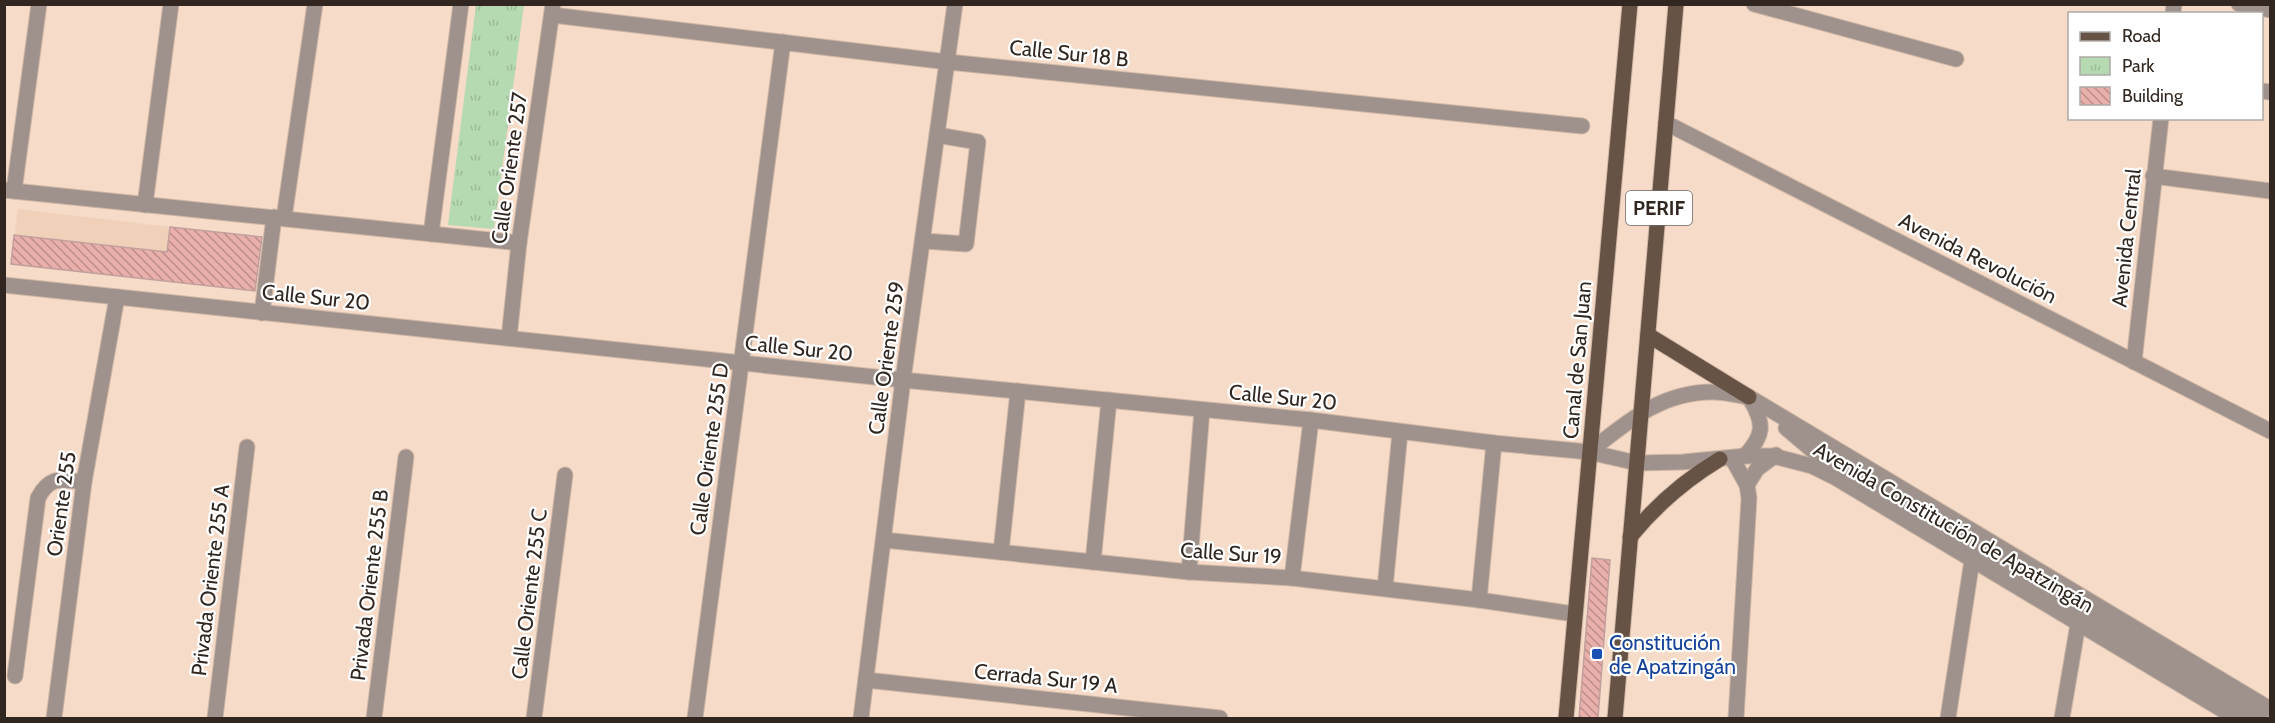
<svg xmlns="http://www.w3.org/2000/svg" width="2275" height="723" viewBox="0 0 2275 723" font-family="Cabin,sans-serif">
<defs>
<pattern id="park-tufts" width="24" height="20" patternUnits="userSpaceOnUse" patternTransform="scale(1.5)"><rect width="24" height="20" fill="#b5d9b1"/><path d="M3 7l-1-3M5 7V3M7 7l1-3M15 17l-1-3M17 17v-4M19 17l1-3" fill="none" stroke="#9cba98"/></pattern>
<pattern id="building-back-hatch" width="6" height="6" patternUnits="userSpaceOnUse" patternTransform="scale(1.5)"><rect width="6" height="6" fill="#e9afab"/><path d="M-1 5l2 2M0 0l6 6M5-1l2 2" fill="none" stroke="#bd8e8b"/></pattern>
</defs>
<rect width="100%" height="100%" fill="#f6dbc8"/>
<path fill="#f0d0b8" d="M18,209l152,18 -6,54 -153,-17z"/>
<path fill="url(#park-tufts)" d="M476,5h48l-30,224 -46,-4z"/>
<g fill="url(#building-back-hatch)" stroke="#c2a09e" stroke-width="1.5">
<path d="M170,227l92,10 -7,54 -244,-27 3,-29 153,17z"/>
<path d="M1592,558l18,2 -12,158h-19z"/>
</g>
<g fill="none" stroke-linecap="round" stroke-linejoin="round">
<g stroke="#cfb7a6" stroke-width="17">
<g id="minor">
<path d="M1754,4l202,55"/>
<path d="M2239,4l31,6"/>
<path d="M2173,14l1,-10"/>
<path d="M552,15l396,47 634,64"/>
<path d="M2262,91l8,1"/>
<path d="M1666,123l604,308"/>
<path d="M2153,176l117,15"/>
<path d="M4,190l515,53"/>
<path d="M14,191l25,-187"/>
<path d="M145,205l26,-201"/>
<path d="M284,218l31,-214"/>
<path d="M431,234l30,-230"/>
<path d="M924,241l42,3 12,-102 -41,-7"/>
<path d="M4,285l899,95 408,40 183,23 95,9 48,11 46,-1 62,-6h28l39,10 24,12 400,240"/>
<path d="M262,313l12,-96"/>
<path d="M509,338l10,-95 34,-239"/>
<path d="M2134,362l27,-244"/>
<path d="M1786,428l26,22 448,268"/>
<path d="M1589,452c38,-30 72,-60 123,-60 12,0 25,3 37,5l521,312"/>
<path d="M1745,456c19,-21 20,-32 5,-57"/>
<path d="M1732,458l15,27 2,13 -13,220"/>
<path d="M1747,485l10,-16 19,-14"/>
<path d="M884,540l305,32 103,6 187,22 95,14"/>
<path d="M1001,552l17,-161"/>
<path d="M1093,562l16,-162"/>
<path d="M1189,572l13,-162"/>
<path d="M1292,578l19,-158"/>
<path d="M1385,588l15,-156"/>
<path d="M1479,600l15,-157"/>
<path d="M15,676l23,-178c12,-23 23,-18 46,-16"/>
<path d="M866,680l354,38"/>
<path d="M54,718l30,-236 33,-185"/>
<path d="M215,718l32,-271"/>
<path d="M374,718l32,-261"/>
<path d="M534,718l31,-243"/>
<path d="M695,718l88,-676"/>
<path d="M861,718l42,-338 52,-376"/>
<path d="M1948,718l24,-158"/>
<path d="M2062,718l16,-94"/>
</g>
</g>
<g stroke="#cfb7a6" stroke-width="17">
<g id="major">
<path d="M1648,335l101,62"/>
<path d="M1630,537c26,-32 55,-57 90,-78"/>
<path d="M1566,718l64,-714"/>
<path d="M1615,718l61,-714"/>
</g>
</g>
<use href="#minor" stroke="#9f928c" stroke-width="15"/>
<use href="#major" stroke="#675246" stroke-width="15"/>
</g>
<rect fill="#1a4fb4" stroke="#fff" stroke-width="2" x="1591" y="648" width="12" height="12" rx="3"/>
<g text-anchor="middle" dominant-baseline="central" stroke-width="4.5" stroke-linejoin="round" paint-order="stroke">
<rect fill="#fff" stroke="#6f6863" stroke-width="1.5" x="1626" y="191" width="66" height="34" rx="4.5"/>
<g font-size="20" font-weight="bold" fill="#312720">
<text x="1659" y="208">PERIF</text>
</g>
<g font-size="21" fill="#312720" stroke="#fff">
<text transform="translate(1069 53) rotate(6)">Calle Sur 18 B</text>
<text transform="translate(509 168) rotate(-82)">Calle Oriente 257</text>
<text transform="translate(2126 238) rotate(-84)">Avenida Central</text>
<text transform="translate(1978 258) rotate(27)">Avenida Revolución</text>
<text transform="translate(316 297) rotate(6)">Calle Sur 20</text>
<text transform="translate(799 348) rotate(6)">Calle Sur 20</text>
<text transform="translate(886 358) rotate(-82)">Calle Oriente 259</text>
<text transform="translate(1577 360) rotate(-85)">Canal de San Juan</text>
<text transform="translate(1283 397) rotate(6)">Calle Sur 20</text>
<text transform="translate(709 449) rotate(-82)">Calle Oriente 255 D</text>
<text transform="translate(61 504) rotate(-82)">Oriente 255</text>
<text transform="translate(1954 527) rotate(30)">Avenida Constitución de Apatzingán</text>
<text transform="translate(1231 553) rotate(4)">Calle Sur 19</text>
<text transform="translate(210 580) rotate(-83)">Privada Oriente 255 A</text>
<text transform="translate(369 585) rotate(-83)">Privada Oriente 255 B</text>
<text transform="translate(529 594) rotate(-83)">Calle Oriente 255 C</text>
<text transform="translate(1046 678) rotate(6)">Cerrada Sur 19 A</text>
</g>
<g font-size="21" fill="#164399" stroke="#fff" text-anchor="start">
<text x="1609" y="642">Constitución<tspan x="1609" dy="24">de Apatzingán</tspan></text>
</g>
</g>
<rect width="2275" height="723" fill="none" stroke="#312720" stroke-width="12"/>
<rect x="2068" y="12" width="195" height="108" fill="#ffffff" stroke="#ada9a6" stroke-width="1.5"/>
<rect x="2080" y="32" width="30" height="9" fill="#675246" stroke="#ada9a6" stroke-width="1.5"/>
<text x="2122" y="42" font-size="18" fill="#312720">Road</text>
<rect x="2080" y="57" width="30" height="18" fill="url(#park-tufts)" stroke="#ada9a6" stroke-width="1.5"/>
<text x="2122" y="72" font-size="18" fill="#312720">Park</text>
<rect x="2080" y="87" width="30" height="18" fill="url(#building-back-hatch)" stroke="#ada9a6" stroke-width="1.5"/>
<text x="2122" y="102" font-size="18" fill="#312720">Building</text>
</svg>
